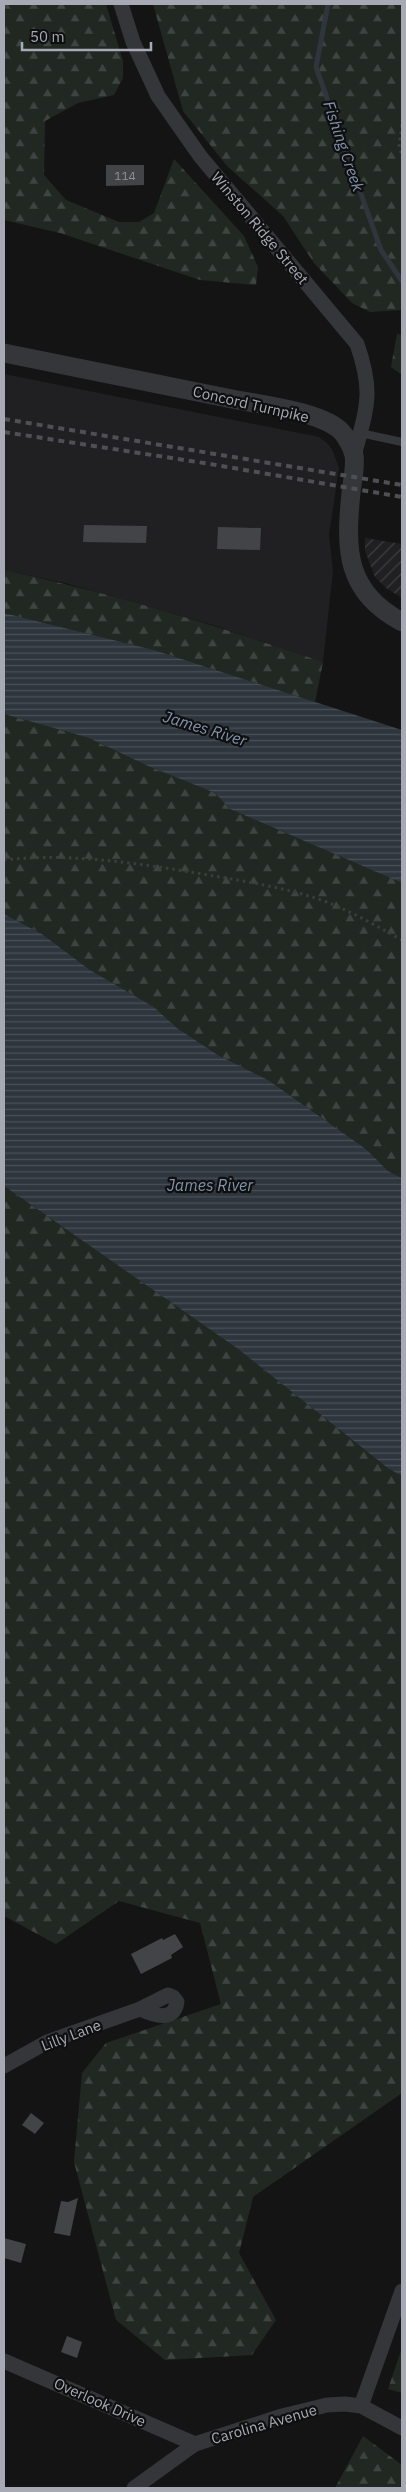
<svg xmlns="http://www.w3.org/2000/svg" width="406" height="2492" viewBox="0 0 406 2492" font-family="'IBM Plex Sans',sans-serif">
<defs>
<pattern id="industrial-furrows" width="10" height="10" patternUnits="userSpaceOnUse" patternTransform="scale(1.25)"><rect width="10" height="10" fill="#202022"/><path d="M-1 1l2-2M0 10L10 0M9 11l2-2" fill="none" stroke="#3e3e40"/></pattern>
<pattern id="forest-firs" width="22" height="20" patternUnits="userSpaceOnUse" patternTransform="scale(1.25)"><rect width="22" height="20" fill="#212822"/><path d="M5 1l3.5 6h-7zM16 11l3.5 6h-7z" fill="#3e4440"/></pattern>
<pattern id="water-rules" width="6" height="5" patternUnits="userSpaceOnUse" patternTransform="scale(1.25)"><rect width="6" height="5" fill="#2f353d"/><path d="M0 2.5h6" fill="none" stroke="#4a5057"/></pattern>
</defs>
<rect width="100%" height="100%" fill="#141415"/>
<path fill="#202022" d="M4,374l315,63 8,6 5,6 7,19 -10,67 4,36 -10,91 -110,-37 -148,-42 -61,-13z"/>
<path fill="url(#industrial-furrows)" d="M365,538l37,6v54l-16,-10 -11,-11 -10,-26z"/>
<g fill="url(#forest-firs)">
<path d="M4,4h102l17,57v17l-9,17 -36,8 -33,18 -1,54 22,25 53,22h20l15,-9 20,-54 70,77 14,31 -2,18 -56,-5 -140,-47 -56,-13z"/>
<path d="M153,4h249v306l-32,2 -18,-9 -38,-40 -31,-47 -56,-50 -44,-55z"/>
<path d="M397,334l5,1v40l-11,-8z"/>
<path d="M4,570c108,23 214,56 319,92l-8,40 -161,-52 -150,-37z"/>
<path d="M4,714l85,24 59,28 67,27 15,16 172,74v295l-14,-7 -22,-22 -98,-69 -50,-25 -41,-27 -23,-21 -64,-37 -48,-36 -38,-20z"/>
<path d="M4,1186l234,163 151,120 13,7v617l-149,104 -14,56 37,67 -24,35 -87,5 -49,-40 -42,-158 8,-89 24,-30 115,-39 -21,-81 -81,-22 -63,43 -52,-28z"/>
<path d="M402,2348v45l-14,-4z"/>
<path d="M363,2436l39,29v23h-67z"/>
</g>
<g fill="url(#water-rules)">
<path d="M4,613l150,37 248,80v153l-172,-74 -15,-16 -67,-27 -59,-28 -85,-24z"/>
<path d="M4,914l38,20 48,36 64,37 23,21 41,27 50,25 98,69 22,22 14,7v298l-13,-7 -151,-120 -234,-163z"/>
</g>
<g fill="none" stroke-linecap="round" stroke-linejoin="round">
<path stroke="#2f353d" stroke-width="5" d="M328,4l-12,63 65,183 21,31"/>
</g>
<g fill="#434448">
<path d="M106,165h38v20l-38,1z"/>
<path d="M84,525l63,1 -1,17 -63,-1z"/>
<path d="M218,527l43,1 -1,22 -43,-1z"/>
<path d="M175,1934l8,13 -12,8 1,3 -31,16 -10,-20 31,-16 1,2z"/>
<path d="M31,2113l13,10 -9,11 -13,-9z"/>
<path d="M78,2198l-8,38 -16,-3 7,-32 7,1z"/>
<path d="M4,2238l22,6 -5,19 -17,-5z"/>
<path d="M67,2336l15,6 -5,16 -16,-6z"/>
</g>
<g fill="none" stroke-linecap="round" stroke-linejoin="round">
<g stroke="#3b3c41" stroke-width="3" stroke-dasharray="2.5 4" stroke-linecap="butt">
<path d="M402,125l-3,21 3,9"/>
<path d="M4,860c72,-8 145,5 216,17 35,6 81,14 114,28 24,10 46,23 68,35"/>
</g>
<path stroke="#35363a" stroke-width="8" d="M360,433l42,9"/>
<g stroke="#35363a" stroke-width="15">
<path d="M121,4l12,38 25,54 42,60 157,188c17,49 10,63 -3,112"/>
<path d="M168,1995l5,2 4,5c-3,21 -24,13 -37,7z"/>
<path d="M4,2066l43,-24 93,-33"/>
<path d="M4,2361l191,83"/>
<path d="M361,2406l41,-115"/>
<path d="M134,2488l61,-44 87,-28 45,-11 18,-1 16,2 41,22"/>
</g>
<path stroke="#35363a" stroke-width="19" d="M4,353c74,15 148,30 223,45 29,6 85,12 109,29 8,5 16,19 18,28 2,11 -2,27 -3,38 -6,58 -5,99 51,129"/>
<g stroke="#4f4f55" stroke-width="4" stroke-dasharray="6 5" stroke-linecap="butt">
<path d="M4,419l398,66"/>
<path d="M4,432l206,32 192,33"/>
</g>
</g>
<g text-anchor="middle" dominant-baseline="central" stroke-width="4.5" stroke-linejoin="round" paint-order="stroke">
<g font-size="12" fill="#8e9099">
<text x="125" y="175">114</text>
</g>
<g font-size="15" fill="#a7aab4" stroke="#0f0f10">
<text transform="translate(260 228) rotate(50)">Winston Ridge Street</text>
<text transform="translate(251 404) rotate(13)">Concord Turnpike</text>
<text transform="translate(71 2035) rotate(-21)">Lilly Lane</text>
<text transform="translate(100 2402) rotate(24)">Overlook Drive</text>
<text transform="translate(264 2424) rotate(-16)">Carolina Avenue</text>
</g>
<g font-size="16" font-style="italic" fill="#8194ac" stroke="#0f0f10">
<text transform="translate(344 146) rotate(71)">Fishing Creek</text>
<text transform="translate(205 728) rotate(17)">James River</text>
<text x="210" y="1185">James River</text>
</g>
</g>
<rect width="406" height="2492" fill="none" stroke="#a7aab4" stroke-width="10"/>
<path d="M22 42v8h129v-8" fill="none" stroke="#a7aab4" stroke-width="2.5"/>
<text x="30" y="42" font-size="15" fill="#a7aab4" stroke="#0f0f10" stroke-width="4" paint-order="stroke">50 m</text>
</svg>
